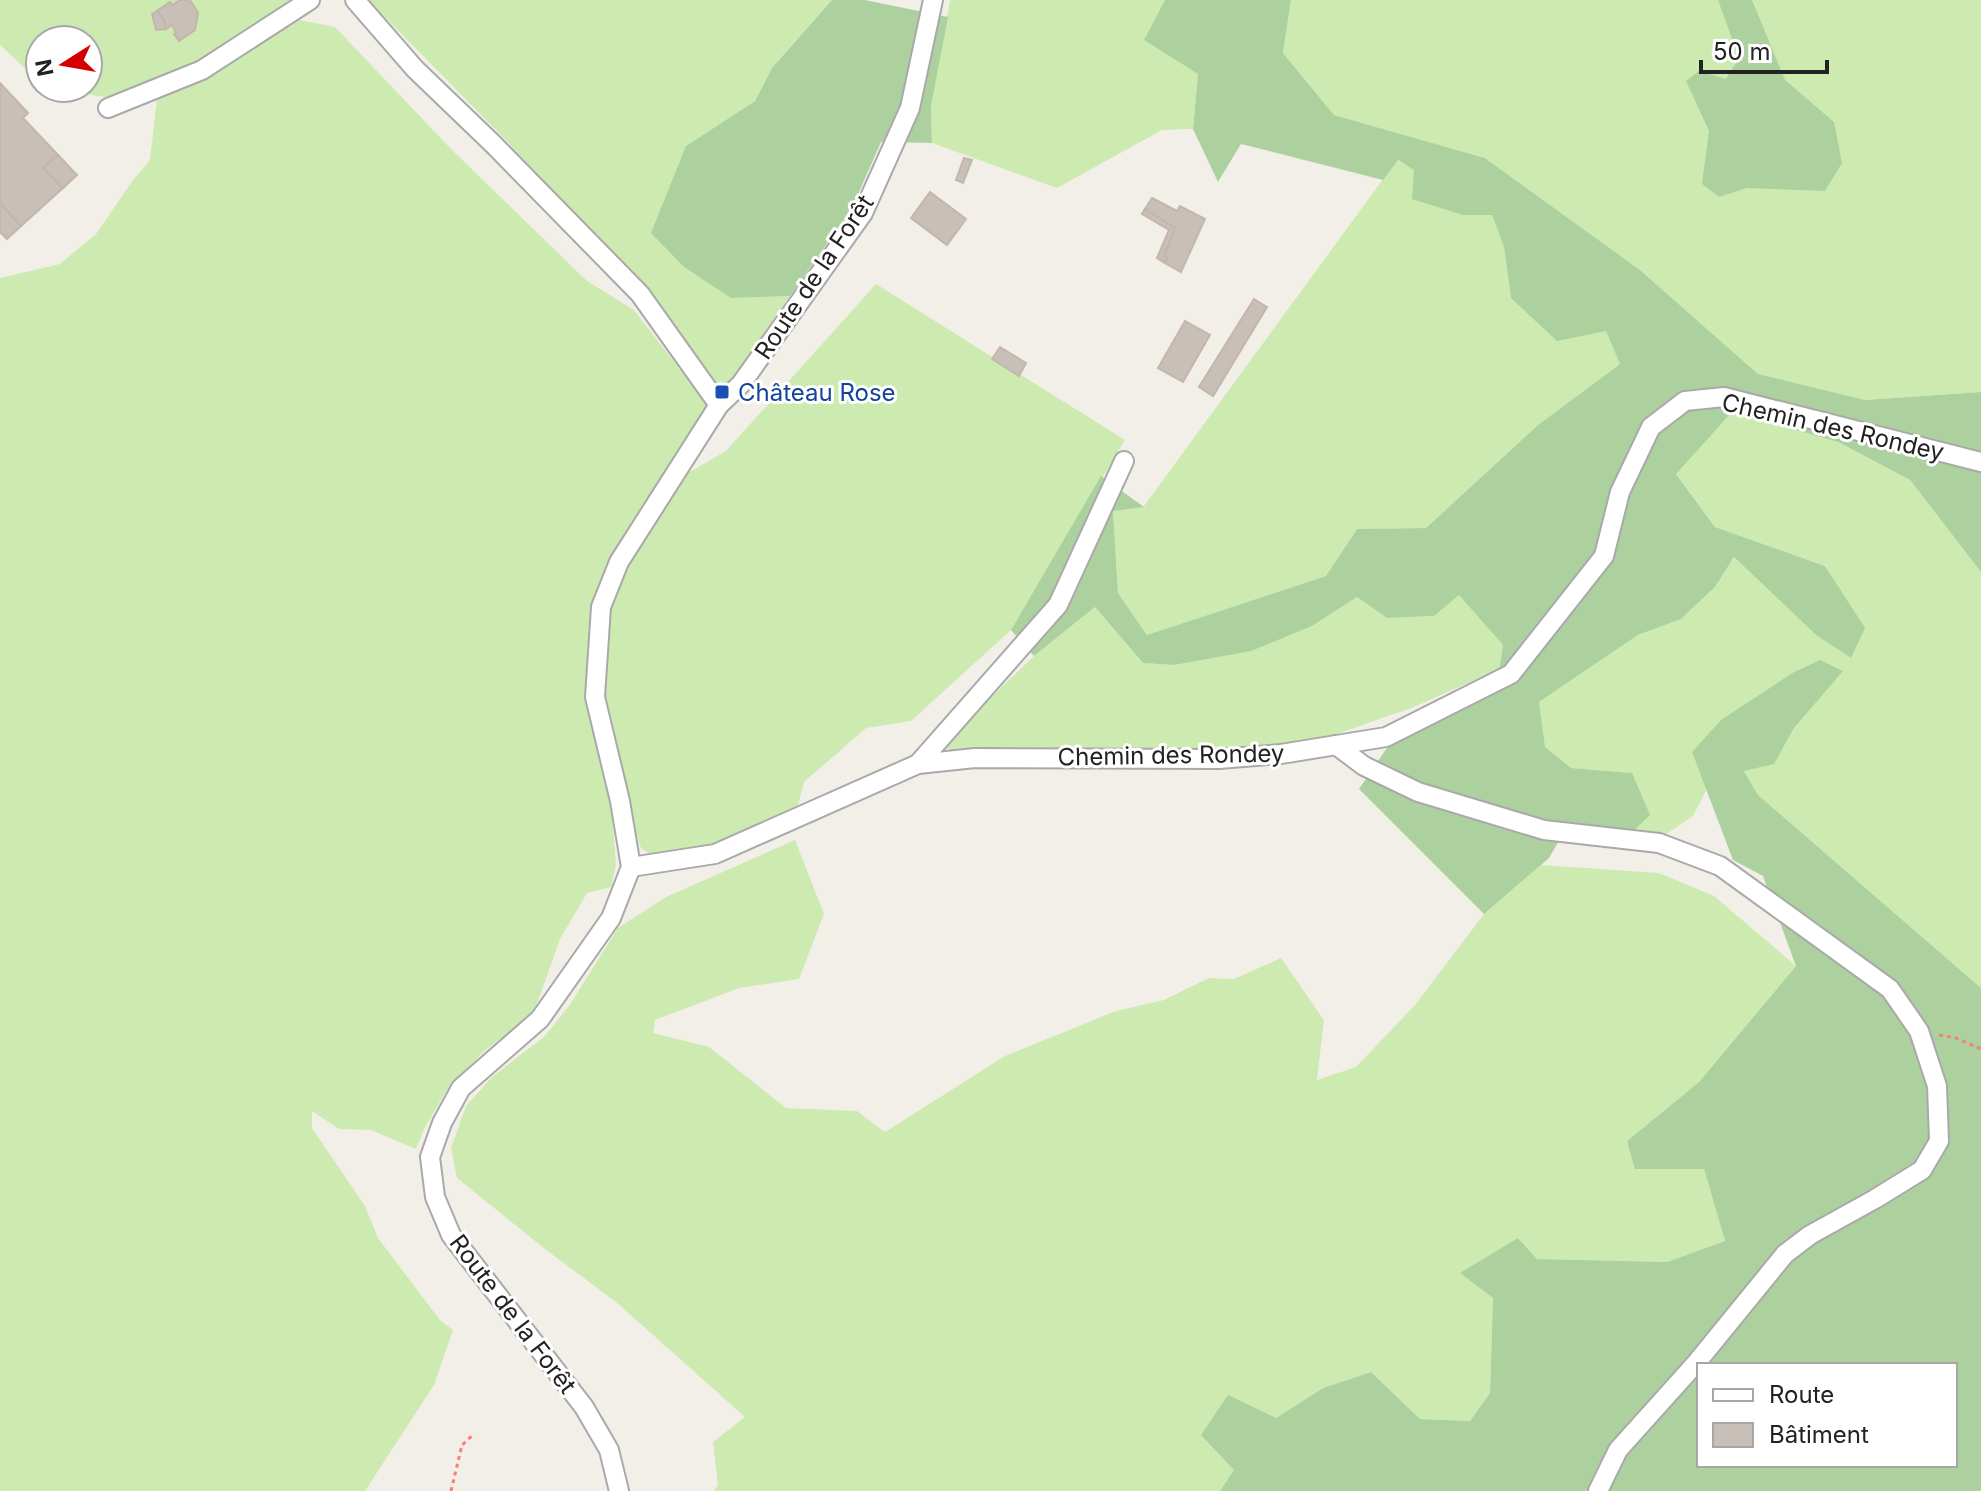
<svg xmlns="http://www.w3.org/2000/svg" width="1981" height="1491" viewBox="0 0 1981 1491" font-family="Inter,sans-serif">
<rect width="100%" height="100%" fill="#f2efe9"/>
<g fill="#cdebb0">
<path d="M0,0h289l-19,14 65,13 117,123 135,131 47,29 75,97 -60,89 -40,66 -18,46 -4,77 24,116 5,63 -5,23 -24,6 -27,46 -27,76 -48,35 -37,38 -24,41 -8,20 -45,-19 -32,-1 -27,-18v17l53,78 13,32 62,82 13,10 -19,55 -69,106h-365v-1213l60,-14 36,-30 37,-54 17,-20 9,-79 -16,6 -38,10 -58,-9h41v-48h-48v42l-40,-37z"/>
<path d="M368,0h464l-60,68 -17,33 -69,45 45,152 59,-2 -57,84 -11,6 -12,-2 -64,-96 -150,-158z"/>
<path d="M950,0h215l-20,40 53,34 -5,55 -31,1 -105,58 -125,-45 -1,-37z"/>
<path d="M1291,0h690v392l-116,8 -107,-26 -118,-104 -155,-112 -151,-43 -51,-62z"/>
<path d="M1397,160l18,10 48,45h29l12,32 7,51 96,33 13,33 -82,61 -112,103 -69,1 -31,47 -179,59 -29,-42 -5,-82 31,-5z"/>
<path d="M876,284l249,156 -114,190 -100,91 -45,7 -62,54 -6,23 -84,45 -63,5 -10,-7 -6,-17 -28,-122 -3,-33 5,-63 14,-41 63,-98 40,-23z"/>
<path d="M1732,412l106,30 72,38 71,92v416l-223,-193 -14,-24 30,-8 20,-35 48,-57 -22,-11 -26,12 -102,80 15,37 -14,27 -31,21 -34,-1 4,-63 -61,-5 -27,-21 -5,-45 99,-67 43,-16 34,-32 19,-30 82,78 35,23 -25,-92 -111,-39 -39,-54z"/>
<path d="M1459,594l44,51 -4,24 -85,38 -83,29 -64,14 -48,3 -265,-2 -14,-5 94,-90 61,-49 48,56 31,2 138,-39 45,-29 30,21 47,-2z"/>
<path d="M795,840l29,74 -25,65 -60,9 -84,32 -2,13 56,14 77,61 71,3 28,21 120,-76 111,-45 48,-11 45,-22 25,1 47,-21 43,62 -7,60 39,-13 59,-62 69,-91 57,-49 118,8 55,23 82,70 -97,116 -72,59 9,28h68l21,72 -58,21 -130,-3 -19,-21 -25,60 -3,95 -20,28 -50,-2 -49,-47 -48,16 -47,30 -42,52 -14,21h-506l4,-6 -5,-43 32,-25 -129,-115 -71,-53 -88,-71 -6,-30 15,-42 27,-30 52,-40 24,-30 49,-78 48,-31z"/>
</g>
<g fill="#add19e" fill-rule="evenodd">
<path d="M832,0h33l83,17 -17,89 1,37 -51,-1 -29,66 -62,88 -59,2 -47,-31 -33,-34 35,-87 69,-45 17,-33z"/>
<path d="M1165,0h126l-8,53 51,62 151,43 155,112 118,104 107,26 116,-8v180l-71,-92 -72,-38 -106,-30 -56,62 39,53 110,39 40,62 -14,30 -35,-23 -82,-78 -19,30 -34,32 -43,16 -99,67 6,45 26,21 61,5 18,42 -22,21 -60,-11 -19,33 -65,56 -125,-125 32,-47 105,-53 7,-44 -44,-50 -25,21 -47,2 -30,-21 -45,29 -61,25 -77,14 -31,-2 -48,-56 -61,49 -23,-26 90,-154 43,31 -31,4 5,82 29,42 179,-59 31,-47 69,-1 112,-103 82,-61 -14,-33 -49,10 -46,-43 -7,-51 -12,-32h-29l-51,-16 2,-29 -16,-10 -15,20 -142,-36 -23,38 -25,-53 5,-55 -54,-34z"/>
<path d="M1718,0h34l33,80 49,42 8,41 -17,28 -78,-3 -28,9 -17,-13 7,-53 -23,-50 13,-10 27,8 13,-21z"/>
<path d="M1820,660l23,11 -49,57 -20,36 -30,7 14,24 223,193v503h-761l14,-21 -33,-35 27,-40 48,23 47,-30 48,-16 49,47 50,2 20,-28 3,-95 -33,-25 58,-35 19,21 130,3 58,-21 -21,-72h-69l-8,-28 72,-59 97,-116 -33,-90 -30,-16 -41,-108 29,-32 73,-48zM1699,1365h256v100h-256z"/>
</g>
<g fill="#c7bfb8" stroke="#c4b6ab" stroke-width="2">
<path d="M180,0h10l8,13 -3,17 -16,11 -5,-7 2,-1 -4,-8 -6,4 -2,-9 -7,-9 13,-9 2,3z"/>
<path d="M157,11l7,9 2,9 -10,1 -4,-16z"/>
<path d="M0,83l28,30 -5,5 35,37 -15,13 20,20 -42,38 -21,-23z"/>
<path d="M58,155l19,20 -14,13 -20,-20z"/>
<path d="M964,158l8,2 -9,23 -7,-3z"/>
<path d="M930,192l36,27 -19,26 -36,-27z"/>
<path d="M1152,198l25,13 3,-5 25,13 -24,53 -16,-9 2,-5 -3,-2 11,-28 -30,-19z"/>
<path d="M0,203l21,23 -14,13 -7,-7z"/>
<path d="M1145,209l30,19 -11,28 3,2 -2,5 -8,-5 12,-28 -27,-16z"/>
<path d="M1254,299l13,8 -54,89 -14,-9z"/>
<path d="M1185,321l25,14 -27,47 -25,-14z"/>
<path d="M1000,347l26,16 -7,13 -27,-17z"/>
</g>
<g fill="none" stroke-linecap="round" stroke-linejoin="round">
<g stroke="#a9a9a9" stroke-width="22">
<g id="minor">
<path d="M355,0l60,69 78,75 147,150 79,111"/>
<path d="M108,108l94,-38 108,-70"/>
<path d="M1336,745l28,21 54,26 126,38 115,13 61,23 170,123 29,42 18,55 2,55 -17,29 -47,29 -65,36 -25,19 -88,108 -79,88 -20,41"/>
<path d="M918,764l140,-159 66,-144"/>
<path d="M631,867l84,-13 203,-90 57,-6 244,1 62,-5 105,-17 125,-63 93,-118 16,-64 31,-65 34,-26 39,-4 257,65"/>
<path d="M619,1491l-10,-41 -25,-43 -133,-172 -16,-38 -5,-40 12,-34 19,-35 79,-69 71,-101 20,-51 -11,-66 -25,-104 6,-90 18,-45 100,-157 22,-21 122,-171 47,-105 23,-108"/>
</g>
</g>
<g stroke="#fa8072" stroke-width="3" stroke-dasharray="4 4" stroke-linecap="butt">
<path d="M1939,1035l17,3 25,11"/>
<path d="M451,1491l11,-46 11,-10"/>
</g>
<use href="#minor" stroke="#fff" stroke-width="18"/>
</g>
<rect fill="#1a4fb4" stroke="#fff" stroke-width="3" x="714" y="384" width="16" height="16" rx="4"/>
<g text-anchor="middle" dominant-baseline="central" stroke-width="6" stroke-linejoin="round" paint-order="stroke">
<g font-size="24" fill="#222" stroke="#fff">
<text transform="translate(814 277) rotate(-56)">Route de la Forêt</text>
<text transform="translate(1833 427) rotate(13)">Chemin des Rondey</text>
<text transform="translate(1171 755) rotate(-1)">Chemin des Rondey</text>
<text transform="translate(513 1314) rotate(53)">Route de la Forêt</text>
</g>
<g font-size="24" fill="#164399" stroke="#fff" text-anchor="start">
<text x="738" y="392">Château Rose</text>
</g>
</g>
<rect x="1697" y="1363" width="260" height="104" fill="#ffffff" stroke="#a7a7a7" stroke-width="2"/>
<rect x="1713" y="1389" width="40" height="12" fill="#ffffff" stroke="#a7a7a7" stroke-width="2"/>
<text x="1769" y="1403" font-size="24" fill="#222222">Route</text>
<rect x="1713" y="1423" width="40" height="24" fill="#c7bfb8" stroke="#a7a7a7" stroke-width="2"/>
<text x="1769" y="1443" font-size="24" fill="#222222">Bâtiment</text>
<g transform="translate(64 64) rotate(259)"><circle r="38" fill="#ffffff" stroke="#a7a7a7" stroke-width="2"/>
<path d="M0-6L14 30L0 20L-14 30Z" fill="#d40000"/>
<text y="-12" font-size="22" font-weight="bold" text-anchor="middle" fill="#222222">N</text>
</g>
<path d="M1701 60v12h126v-12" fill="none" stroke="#222222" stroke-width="4"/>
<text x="1713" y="60" font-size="24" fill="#222222" stroke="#ffffff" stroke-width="6" paint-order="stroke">50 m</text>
</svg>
